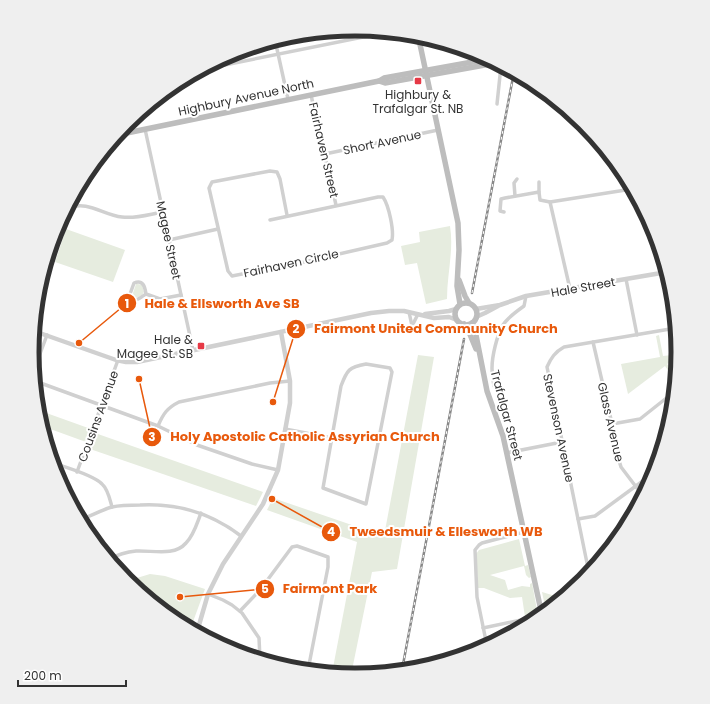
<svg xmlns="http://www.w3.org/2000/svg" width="710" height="704" viewBox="0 0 710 704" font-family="Poppins,sans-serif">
<rect width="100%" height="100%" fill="#fff"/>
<g fill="#e6ecdf">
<path d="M450,226c4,24 -3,48 -3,73l-21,5 -9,-41 -12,2 -4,-19 19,-4 -1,-10z"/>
<path d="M66,229l59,21 -12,32 -58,-20z"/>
<path d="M136,284h2l4,1 2,7c-2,4 -6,6 -10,5l-1,-4z"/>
<path d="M659,335l4,21 9,-1 1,5 -6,4 9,11 -1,5 -10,-14 -37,28 -7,-30 39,-7 -4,-21z"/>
<path d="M418,355l16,2 -37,212 -25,3 -21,103 -19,-2 25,-131 -90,-32 6,-12 111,38z"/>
<path d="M38,410l53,19 -5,13 -44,-16z"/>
<path d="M95,433l168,59 -7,14 -166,-57z"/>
<path d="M519,539l6,27 3,-1 3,12 -2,1 -3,-3 -2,-9 -34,9 15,5 3,10 14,-4 8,1v-3l2,-1 5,27 -3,5 -9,2 -3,-20 -12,1 -26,-10h-6l-2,-34 3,-4z"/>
<path d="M150,574l15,2 40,13 -11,30 -2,10 -17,-9 -48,-39z"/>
<path d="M542,592l20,6 -16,13z"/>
</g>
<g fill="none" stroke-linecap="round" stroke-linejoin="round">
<g stroke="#d0d0d0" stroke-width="3.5">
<path d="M275,40l13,59"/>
<path d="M200,70l188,-38"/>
<path d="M311,95l25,110"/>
<path d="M497,104l4,-38"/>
<path d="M145,129l48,221"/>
<path d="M325,154l113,-24"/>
<path d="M539,182v10"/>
<path d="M515,196l-1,-13 3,-4"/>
<path d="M68,208c20,-8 35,7 54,9 14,2 28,-3 41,-5"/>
<path d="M504,212l-4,-1 1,-12 4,-1 34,-6 1,8 10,2"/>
<path d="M270,220l108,-23h5c6,9 11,33 9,43l-5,3 -83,19 -72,14 -4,-5 -19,-83 3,-6 58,-11 7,1 3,7 7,36"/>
<path d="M169,240l49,-11"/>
<path d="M626,279l11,56"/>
<path d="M570,289l-20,-87 82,-13"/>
<path d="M146,294c-5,3 -8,7 -14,5l-2,-5 4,-11c9,-4 11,4 12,11l14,5 21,-4"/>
<path d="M409,312l3,14 5,6"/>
<path d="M412,326l6,-12"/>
<path d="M593,342l19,82 6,33 3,10 22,29"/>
<path d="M366,364l24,4 2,4 -26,132 -43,-16 18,-102c6,-16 8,-19 25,-22z"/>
<path d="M34,370l13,-35"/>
<path d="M35,381l123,45 39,19 55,19 26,6"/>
<path d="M494,386c-1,-6 -2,-12 -2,-18 0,-12 5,-33 11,-43 4,-7 14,-14 21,-19l2,-10"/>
<path d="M612,424l28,-5 34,-27"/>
<path d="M158,426c5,-12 9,-18 21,-24l91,-19 20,-2"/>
<path d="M285,429l47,9"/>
<path d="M506,453l56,-11"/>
<path d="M53,463c12,4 41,12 49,21 6,5 8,16 10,23"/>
<path d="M77,472l41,-112"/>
<path d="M578,519l17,-3 60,-44"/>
<path d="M80,520c11,-4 21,-10 32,-13 9,-2 19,-2 28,-2 37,-2 71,8 101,31"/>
<path d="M109,559c8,-4 18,-7 27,-8 16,-1 38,6 50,-8 8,-8 11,-20 15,-30"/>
<path d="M593,569l-6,-6 -40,-196c4,-9 8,-15 17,-20l112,-19"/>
<path d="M208,594l15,6 9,5 10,8 17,25 1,21"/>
<path d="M240,611l20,-21 32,-43 5,-1 31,11v10l-20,103"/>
<path d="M483,628l57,-12"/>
<path d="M487,646l-10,-49 -2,-47 4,-5 3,-2 42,-11"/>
</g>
<g stroke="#d0d0d0" stroke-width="4.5">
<path d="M476,309l24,-4 26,-9 141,-24"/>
<path d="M425,314l24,-3 7,-2"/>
<path d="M476,317l9,-4 13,-7"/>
<path d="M34,331l82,29 10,2h11l234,-49 18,-2h15l30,7 15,-1 8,3"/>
<path d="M197,632l11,-38 15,-30 40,-60 15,-34 12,-67v-22l-9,-49"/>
</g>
<g stroke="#bdbdbd" stroke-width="5.5">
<path d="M418,35l40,188 1,27 -2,36 3,18"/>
<path d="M379,81l6,2 111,-20"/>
<path d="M117,135l262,-54 5,-3 11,-2 94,-17"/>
<path d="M459,280l6,16 4,7"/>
<circle cx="466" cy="314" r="11"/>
<path d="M472,323l3,7 12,61 16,45 39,179"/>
<path d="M464,324l5,8 7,17"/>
</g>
<g stroke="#888" stroke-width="2.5">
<g id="rail">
<path d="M472,293l42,-221"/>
<path d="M402,670l62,-331"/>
</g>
</g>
<use href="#rail" stroke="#fff" stroke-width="1" stroke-dasharray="3" stroke-linecap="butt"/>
</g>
<g fill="#e63946" stroke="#fff" stroke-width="1.5">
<rect x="414" y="77" width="8" height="8" rx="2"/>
<rect x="197" y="342" width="8" height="8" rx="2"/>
</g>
<g text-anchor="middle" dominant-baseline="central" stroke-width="4" stroke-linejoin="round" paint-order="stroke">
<g font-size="12" fill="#333" stroke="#fff">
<text x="418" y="94">Highbury &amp;<tspan x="418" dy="14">Trafalgar St. NB</tspan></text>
<text x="193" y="339" text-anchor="end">Hale &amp;<tspan x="193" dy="14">Magee St. SB</tspan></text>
</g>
<g font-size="12" fill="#333" stroke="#fff">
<text transform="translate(246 97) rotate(-12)">Highbury Avenue North</text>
<text transform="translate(382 142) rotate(-12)">Short Avenue</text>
<text transform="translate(324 150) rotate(77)">Fairhaven Street</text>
<text transform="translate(169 240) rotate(78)">Magee Street</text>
<text transform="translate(291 263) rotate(-12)">Fairhaven Circle</text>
<text transform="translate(583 287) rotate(-10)">Hale Street</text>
<text transform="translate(507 415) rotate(75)">Trafalgar Street</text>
<text transform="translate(98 416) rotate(-70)">Cousins Avenue</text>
<text transform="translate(611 422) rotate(77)">Glass Avenue</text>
<text transform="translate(559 428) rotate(78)">Stevenson Avenue</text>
</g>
</g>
<path d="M0 0H710V704H0ZM39 352a316 316 0 1 1 632 0a316 316 0 1 1-632 0Z" fill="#efefef" fill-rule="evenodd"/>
<path fill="none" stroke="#333" stroke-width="5" d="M39 352a316 316 0 1 1 632 0a316 316 0 1 1-632 0Z"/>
<path fill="none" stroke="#e8590c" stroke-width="1.5" d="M79 343L127 303M273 402L296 329M139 379L152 437M272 499L331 532M180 597L265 589"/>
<g fill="#e8590c" stroke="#fff" stroke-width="1.5">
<circle cx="79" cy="343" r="4"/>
<circle cx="273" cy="402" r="4"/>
<circle cx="139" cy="379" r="4"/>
<circle cx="272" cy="499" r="4"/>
<circle cx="180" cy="597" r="4"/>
<circle cx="127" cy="303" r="10"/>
<circle cx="296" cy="329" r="10"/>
<circle cx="152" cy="437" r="10"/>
<circle cx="331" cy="532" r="10"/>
<circle cx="265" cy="589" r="10"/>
</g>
<g font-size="12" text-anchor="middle" font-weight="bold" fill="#fff">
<text x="127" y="308">1</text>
<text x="296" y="333">2</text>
<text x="152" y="441">3</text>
<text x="331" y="536">4</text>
<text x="265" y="593">5</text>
</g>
<g font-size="13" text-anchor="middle" font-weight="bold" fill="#e8590c" stroke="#fff" stroke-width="4" stroke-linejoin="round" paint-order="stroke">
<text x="222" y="308">Hale &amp; Ellsworth Ave SB</text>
<text x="436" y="333">Fairmont United Community Church</text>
<text x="305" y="441">Holy Apostolic Catholic Assyrian Church</text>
<text x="446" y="536">Tweedsmuir &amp; Ellesworth WB</text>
<text x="330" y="593">Fairmont Park</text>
</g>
<path d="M18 680v6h108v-6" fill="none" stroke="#333333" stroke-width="2"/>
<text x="24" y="680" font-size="12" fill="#333333" stroke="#ffffff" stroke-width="3" paint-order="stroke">200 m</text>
</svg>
